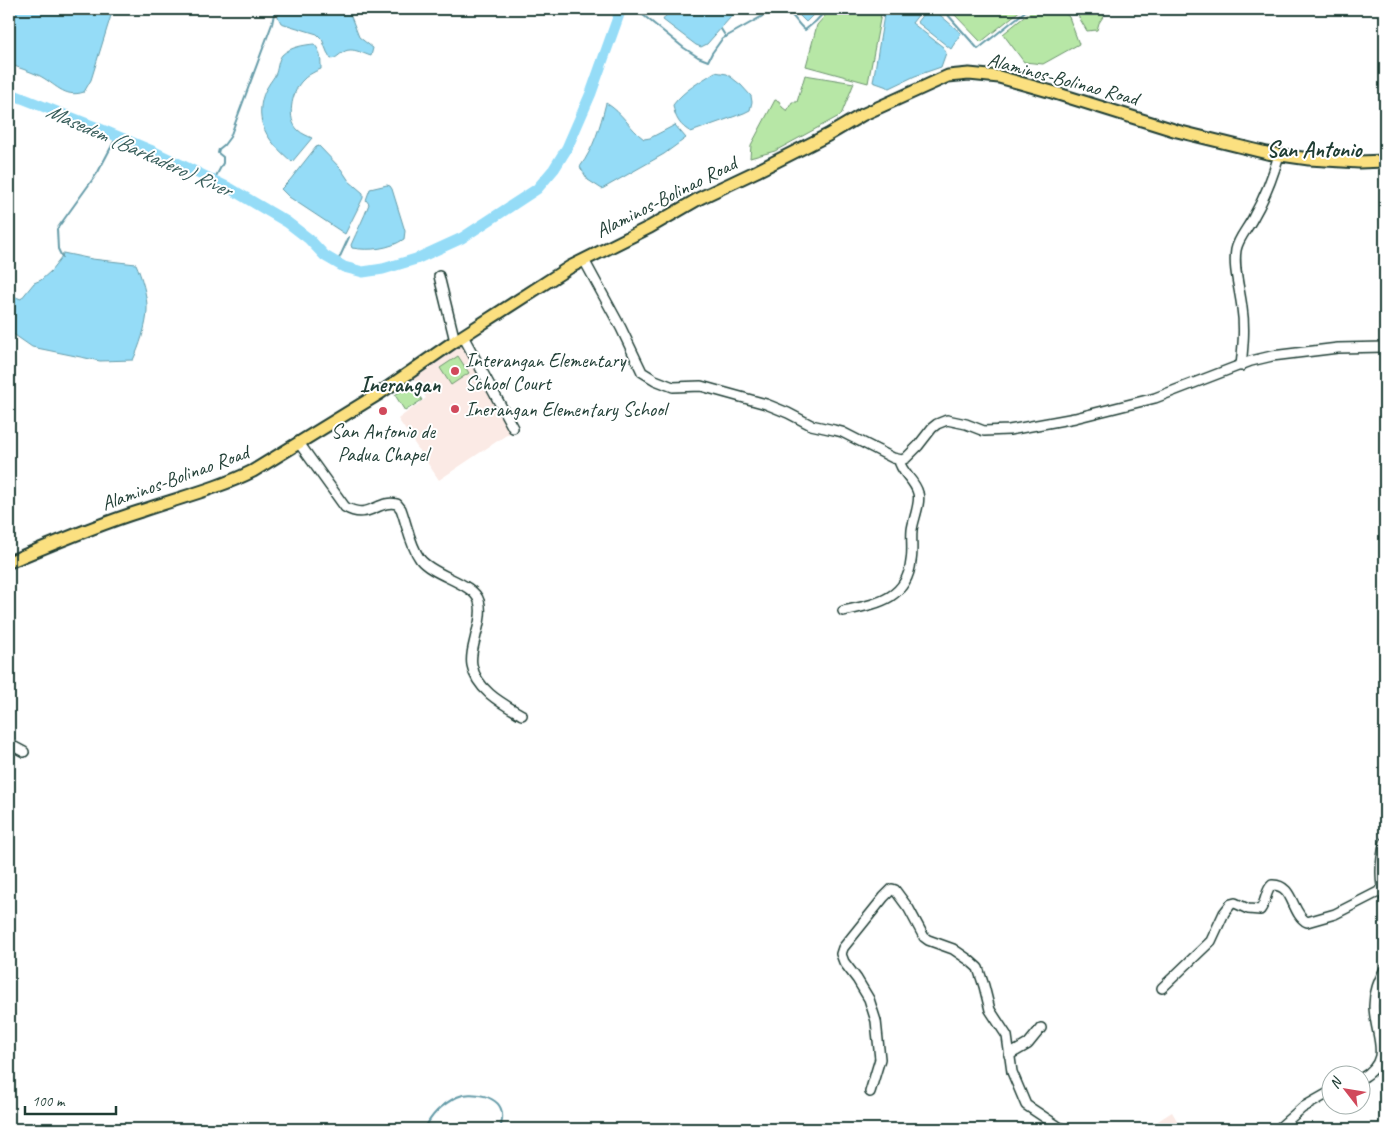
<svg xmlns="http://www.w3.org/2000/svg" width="1394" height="1138" viewBox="0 0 1394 1138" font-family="Caveat,sans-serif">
<rect width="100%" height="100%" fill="#fff"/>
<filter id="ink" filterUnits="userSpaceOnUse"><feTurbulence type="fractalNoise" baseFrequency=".02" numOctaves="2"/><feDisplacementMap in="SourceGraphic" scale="10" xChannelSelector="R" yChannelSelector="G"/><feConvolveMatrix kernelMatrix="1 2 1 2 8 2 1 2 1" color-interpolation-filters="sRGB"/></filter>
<g filter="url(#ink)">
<g fill="#fbeae5">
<path d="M461,343l50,89 -72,48 -41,-61 28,-21 -14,-22z"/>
<path d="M1172,1112l10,17h-36l1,-1z"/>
</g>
<g fill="#b7e7a6" stroke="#6b926d">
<path d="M831,9h51l-14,74 -62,-17 11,-41z"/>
<path d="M959,9h63l-41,33 -27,-28z"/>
<path d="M1034,9h26l9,8 10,27 -36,20 -19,-2 -21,-28z"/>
<path d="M1074,9h34l-9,14 -2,7 -10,1z"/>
<path d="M805,75l49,8 -13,32 -66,36 -25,7 1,-13 24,-45 4,1 3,6 5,4 5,-9h5z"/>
<path d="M458,356l11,17 -18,12 -11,-17z"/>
<path d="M411,384l11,16 -17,11 -10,-16z"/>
</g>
<g fill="#95dcf7" stroke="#669ca9">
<path d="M9,9h104l-22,71 -7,12c-20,7 -29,-9 -46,-17 -9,-4 -19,-7 -29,-11z"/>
<path d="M278,9h70l11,28 14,11 -2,8c-10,-3 -20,-10 -29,-3 -5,3 -5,5 -11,6l-4,-7 -5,-13 -5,-5 -36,-11 -3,-6z"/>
<path d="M670,9h14l10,6 5,-6h39l-31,35 -6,3 -5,-2 -33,-25z"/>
<path d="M793,9h26l-13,13z"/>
<path d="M885,9h38l-11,14 31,24 3,6 -5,14 -26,9 -25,12 -17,-6z"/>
<path d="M927,9h6l28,24 -10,16 -34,-27z"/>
<path d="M314,44c7,7 7,16 7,25 -8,3 -15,7 -20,13 -9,11 -15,37 -3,48 4,4 10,6 14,8l-20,24c-12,-11 -25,-22 -30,-39 -3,-11 -1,-27 6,-37 2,-4 6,-8 8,-13 2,-6 2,-13 6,-18 8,-8 22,-10 32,-11z"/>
<path d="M715,72l12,2 14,11 10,11 1,6 -2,8 -6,3 -53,19c-11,-6 -16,-14 -18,-27 11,-15 27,-23 42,-33z"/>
<path d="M606,103c17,10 23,25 38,36l6,-1 25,-13 11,13 -22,16 -62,35 -14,-9 -8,-13c14,-20 20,-40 26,-64z"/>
<path d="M319,146l22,23 8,12 14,12v5l-18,36 -56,-37 -8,-8 9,-9 26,-33z"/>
<path d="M387,185l3,1 2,3 13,42 -1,8c-14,10 -35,12 -52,9l-1,-3c6,-14 13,-27 18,-41l-3,-4 4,-11z"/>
<path d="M63,253l29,6 44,5c5,11 12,34 11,46 0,14 -8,38 -14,50l-33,1 -68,-14 -23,-16v-33l4,-2 8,3 13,-16 7,-3 10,-9 11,-14z"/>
</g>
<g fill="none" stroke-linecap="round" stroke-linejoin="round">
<g stroke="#669ca9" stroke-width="2">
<path d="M628,9l15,6 41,33 14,9 10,4 4,-8 10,-14 53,-30"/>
<path d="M784,9c11,6 12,14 21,21l11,-9 11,-12"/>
<path d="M940,9l8,6 30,34 50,-40"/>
<path d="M643,15l4,-6"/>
<path d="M721,29l5,8"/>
<path d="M214,180l9,-17v-6l-5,-4 1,-4 5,-4 6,-8 42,-113 3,-15"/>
<path d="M62,257l-4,-8 -1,-20 41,-57 19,-36"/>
<path d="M337,263l12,-26"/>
<path d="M425,1129c6,-15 18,-25 32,-32 14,-7 44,-1 45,17 1,5 -1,11 -2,15"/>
</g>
<path stroke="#95dcf7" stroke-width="11" d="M9,93l84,33 57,24 81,39 56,33 22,17 16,17 19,11 19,5 20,-3 33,-10 46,-21 75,-49 17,-20 13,-21 24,-55 30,-84"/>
<g stroke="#1f3d34" stroke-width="12">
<g id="minor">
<path d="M584,260l37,68 21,44 13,8 18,7 28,-1 65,18 22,9 23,12 23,5 8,2 51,26 9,2 4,-2 12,-12 14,-18 5,-4 10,-4 19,4 18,7 25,-1 66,-12 80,-20 96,-37 21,-5 66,-8 47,-1"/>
<path d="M439,276l16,65"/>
<path d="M463,336l50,92"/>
<path d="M1241,366c2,-19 4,-39 1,-58 -2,-19 -9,-39 -6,-58 2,-12 13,-23 18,-34 11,-19 19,-40 25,-61"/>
<path d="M299,443l46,64c24,14 33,-8 52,-3l4,5c6,16 9,36 19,50 13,17 54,24 59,42 3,9 0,24 -3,34 -2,10 -6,20 -4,30 4,25 31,39 50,50"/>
<path d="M843,611c32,-7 64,-11 68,-50 2,-10 0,-20 1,-31 1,-10 9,-27 6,-37 -3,-13 -17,-20 -19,-33"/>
<path d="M9,744l15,8"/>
<path d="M1385,842c-5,20 -6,38 0,57"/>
<path d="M1162,988l49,-47 13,-28 7,-9 4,-1 13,6 12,1c7,-9 5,-19 12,-25 22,-1 19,29 35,37l28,-8 47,-24"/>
<path d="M1009,1055l19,-11 13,-16"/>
<path d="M1362,1078c32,-19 13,-40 12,-72 0,-14 5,-25 11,-37"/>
<path d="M870,1092l10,-33 -4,-38 -7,-22 -12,-20 -13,-17 -3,-8 2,-6 41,-51 8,-8 3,1 14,19 15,28 4,3 25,9 16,11 9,8 6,18 6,24 17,26 5,36 14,33 36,24"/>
<path d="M1278,1129l24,-21 30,-17"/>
</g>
</g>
<g stroke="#1f3d34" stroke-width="15">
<path id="major" d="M9,562c43,-18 87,-37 132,-51 37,-13 76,-22 112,-40l127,-78 75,-52 115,-74 80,-40 50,-29 57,-27 71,-36 34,-20 86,-39 21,-2 30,3 53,15 125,39 90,22 42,6 50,3 26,-1"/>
</g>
<use href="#minor" stroke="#fff" stroke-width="9"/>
<use href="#major" stroke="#fbe080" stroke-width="11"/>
</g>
</g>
<g fill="#d1495b" stroke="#fff" stroke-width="2">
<circle cx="455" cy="371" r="5"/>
<circle cx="455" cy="409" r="5"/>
<circle cx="383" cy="411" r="5"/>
</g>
<g text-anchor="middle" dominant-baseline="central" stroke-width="4" stroke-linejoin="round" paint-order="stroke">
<g font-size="20" fill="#1f3d34" stroke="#fff">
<text transform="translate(1063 79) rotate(15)">Alaminos-Bolinao Road</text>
<text transform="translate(666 197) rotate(-27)">Alaminos-Bolinao Road</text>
<text transform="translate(175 478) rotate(-20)">Alaminos-Bolinao Road</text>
</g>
<g font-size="20" fill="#1f3d34" stroke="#fff" text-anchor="start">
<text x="465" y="360">Interangan Elementary<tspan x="465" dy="23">School Court</tspan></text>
<text x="465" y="409">Inerangan Elementary School</text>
<text x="383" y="431" text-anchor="middle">San Antonio de<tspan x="383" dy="23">Padua Chapel</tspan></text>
</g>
<g font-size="21" font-style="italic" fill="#375d5b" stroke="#fff">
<text transform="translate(139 150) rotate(24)">Masedem (Barkadero) River</text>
</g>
<g font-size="22" font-weight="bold" fill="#1f3d34" stroke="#fff">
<text x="1314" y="150">San Antonio</text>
<text x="400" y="385">Inerangan</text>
</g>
</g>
<rect width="1394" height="1138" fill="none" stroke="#fff" stroke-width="30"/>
<rect x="15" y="15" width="1364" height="1108" fill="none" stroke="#1f3d34" stroke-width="2" filter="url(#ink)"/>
<g transform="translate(1346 1090) rotate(301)"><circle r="24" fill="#ffffff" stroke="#a5b1ae"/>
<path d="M0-4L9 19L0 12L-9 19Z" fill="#d1495b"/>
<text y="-8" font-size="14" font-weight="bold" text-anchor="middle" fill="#1f3d34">N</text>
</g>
<path d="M25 1106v8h91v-8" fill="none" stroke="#1f3d34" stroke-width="2.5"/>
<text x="32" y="1106" font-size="15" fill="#1f3d34" stroke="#ffffff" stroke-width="4" paint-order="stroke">100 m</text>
</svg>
